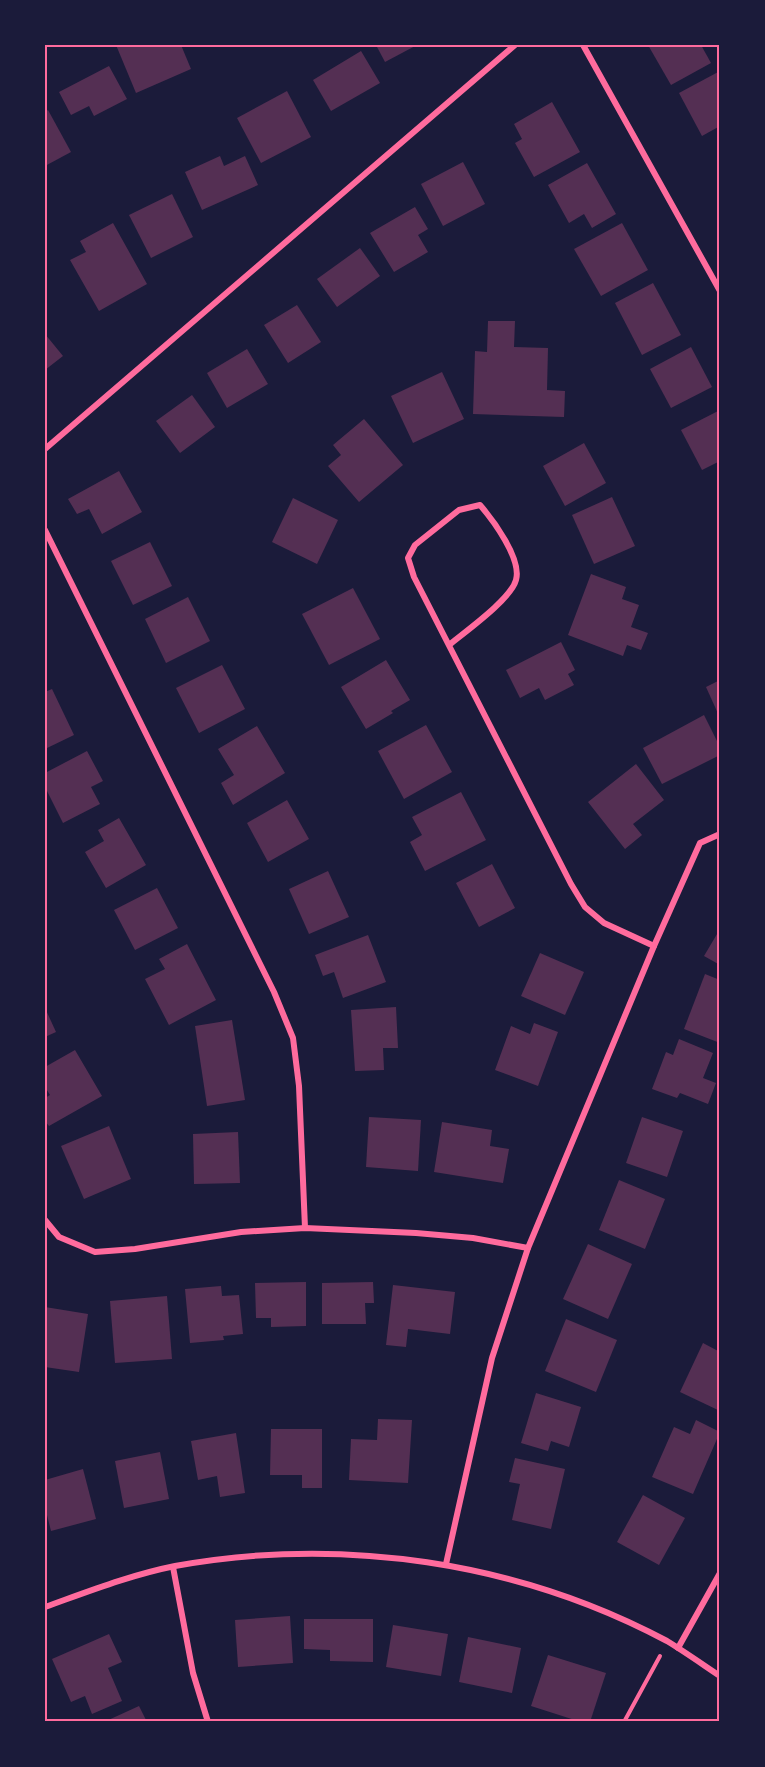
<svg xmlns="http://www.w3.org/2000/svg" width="765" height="1767" viewBox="0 0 765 1767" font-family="'Sofia Sans Condensed',sans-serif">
<rect width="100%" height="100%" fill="#1b1b3a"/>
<g fill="#542f53">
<path d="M116,45h65l10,24 -55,24z"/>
<path d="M376,45h41l-32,17z"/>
<path d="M648,45h53l10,18 -40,22z"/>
<path d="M361,51l19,32 -49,28 -18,-31z"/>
<path d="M109,66l18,33 -33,17 -5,-10 -18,9 -12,-23z"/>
<path d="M720,71v55l-18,10 -23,-43z"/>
<path d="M287,91l24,46 -50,26 -24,-45z"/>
<path d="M552,102l28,50 -46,25 -19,-34 7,-4 -8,-15z"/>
<path d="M48,110l23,42 -26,14v-54z"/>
<path d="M220,156l4,10 21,-10 13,29 -56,25 -17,-38z"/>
<path d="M463,162l22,42 -42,22 -22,-42z"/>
<path d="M587,163l29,51 -24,14 -8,-14 -15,9 -21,-38z"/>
<path d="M172,194l21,43 -42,21 -22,-43z"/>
<path d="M415,207l13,22 -10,6 10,17 -34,20 -24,-39z"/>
<path d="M113,223l34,61 -48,27 -29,-51 16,-8 -6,-11z"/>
<path d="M622,223l26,47 -47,26 -27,-47z"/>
<path d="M360,248l20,28 -43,31 -20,-28z"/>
<path d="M653,283l28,52 -39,20 -27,-52z"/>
<path d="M297,305l24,37 -33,21 -24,-38z"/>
<path d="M488,321h27l-1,26 34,1 -1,42 18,1 -1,26 -91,-3 2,-63 12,1z"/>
<path d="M45,334l18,22 -18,14z"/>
<path d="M691,347l21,40 -41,21 -21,-39z"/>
<path d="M247,349l21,35 -41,24 -20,-35z"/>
<path d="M442,372l22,47 -51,24 -22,-47z"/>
<path d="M192,395l23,32 -35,26 -24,-32z"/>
<path d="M720,410v51l-18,9 -21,-40z"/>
<path d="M364,419l39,46 -44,37 -31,-36 13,-11 -8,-10z"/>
<path d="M584,443l22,40 -41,23 -22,-40z"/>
<path d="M119,471l23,41 -40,22 -13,-25 -12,5 -9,-15z"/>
<path d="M612,497l23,49 -41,18 -22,-49z"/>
<path d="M293,498l45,22 -21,44 -45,-22z"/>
<path d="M150,542l22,44 -39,19 -22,-44z"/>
<path d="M591,574l35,13 -4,12 17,6 -8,22 17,6 -7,17 -14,-5 -4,11 -55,-21z"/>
<path d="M353,588l27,51 -51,26 -27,-51z"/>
<path d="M188,597l22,44 -44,22 -21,-44z"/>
<path d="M561,642l14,28 -7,4 6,11 -29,15 -6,-12 -19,10 -14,-28z"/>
<path d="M386,660l24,40 -19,11 2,2 -27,16 -25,-42z"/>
<path d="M222,665l23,44 -46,24 -23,-45z"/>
<path d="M720,680v38l-14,-31z"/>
<path d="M52,689l22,46 -29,14v-57z"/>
<path d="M704,715l16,32v8l-58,29 -19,-36z"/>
<path d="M426,725l26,47 -48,27 -26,-48z"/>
<path d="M257,726l28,47 -52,32 -12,-22 13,-8 -16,-26z"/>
<path d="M87,751l16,30 -12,6 9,17 -37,19 -18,-36v-14z"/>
<path d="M636,764l28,36 -31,24 9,11 -17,14 -37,-47z"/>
<path d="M461,792l25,48 -61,31 -15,-29 12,-7 -10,-18z"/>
<path d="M287,800l22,39 -41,23 -21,-39z"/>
<path d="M119,818l27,47 -40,23 -21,-36 19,-11 -6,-11z"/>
<path d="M492,864l23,44 -36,19 -23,-44z"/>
<path d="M328,871l21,46 -40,17 -20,-45z"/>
<path d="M157,888l21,40 -43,22 -21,-40z"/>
<path d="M720,929v36l-16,-9z"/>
<path d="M368,935l18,47 -43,16 -9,-26 -11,4 -8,-21z"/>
<path d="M187,944l29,56 -47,25 -24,-46 20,-10 -6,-10z"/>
<path d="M540,953l44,19 -19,43 -44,-19z"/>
<path d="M705,974l15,6v63l-36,-14z"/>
<path d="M396,1007l2,41h-15l1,22 -29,1 -4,-61z"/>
<path d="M45,1008l11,24 -11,5z"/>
<path d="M232,1020l13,80 -38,6 -12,-80z"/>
<path d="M534,1023l24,9 -20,54 -43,-16 16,-44 19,8z"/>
<path d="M679,1039l34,14 -10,25 13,5 -8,21 -28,-11 -3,5 -25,-9 14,-37 7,3z"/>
<path d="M75,1050l27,46 -53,30 -4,-5v-23l5,-3 -5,-8v-20z"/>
<path d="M369,1117l52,3 -3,51 -52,-4z"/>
<path d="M642,1117l41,14 -16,46 -41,-14z"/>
<path d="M442,1122l50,8 -2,16 19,3 -6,34 -69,-11z"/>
<path d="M109,1126l22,53 -47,20 -23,-53z"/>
<path d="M238,1132l2,51 -46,1 -1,-50z"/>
<path d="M619,1180l46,19 -20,50 -46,-19z"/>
<path d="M588,1244l44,20 -24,55 -45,-20z"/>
<path d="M306,1282v44l-35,1v-9h-15l-1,-35z"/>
<path d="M373,1282l1,21h-9l1,21h-44v-41z"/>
<path d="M393,1285l62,7 -5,42 -42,-5 -2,18 -20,-2z"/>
<path d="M221,1286l1,10 17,-1 4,39 -20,2 1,4 -34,3 -5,-54z"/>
<path d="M167,1296l5,63 -57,4 -5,-62z"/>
<path d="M45,1307l43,7 -9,58 -34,-5z"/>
<path d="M566,1319l51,21 -21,52 -51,-21z"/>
<path d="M703,1343l17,9v59l-40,-19z"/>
<path d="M536,1393l45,14 -12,40 -18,-6 -3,10 -27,-8z"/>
<path d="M378,1419l34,1 -4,63 -59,-3 2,-41 26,1z"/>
<path d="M696,1420l24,12 -27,62 -41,-17 22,-50 16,7z"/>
<path d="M271,1429h51v59h-20v-13h-32z"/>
<path d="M236,1433l9,60 -25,4 -3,-21 -19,4 -7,-39z"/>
<path d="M160,1452l9,47 -45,9 -9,-47z"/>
<path d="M515,1458l50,11 -14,60 -39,-9 8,-36 -11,-2z"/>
<path d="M83,1469l13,50 -45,12 -6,-24v-27z"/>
<path d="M643,1495l42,23 -26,47 -42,-23z"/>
<path d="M290,1616l3,47 -55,4 -3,-47z"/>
<path d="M304,1619h69v43l-43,-1v-11l-26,-1z"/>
<path d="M393,1625l55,9 -7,42 -55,-9z"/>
<path d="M109,1634l13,28 -14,6 14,33 -30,13 -7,-18 -14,6 -19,-43z"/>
<path d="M468,1637l53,11 -9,45 -53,-11z"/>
<path d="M548,1655l58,18 -16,49h-9l-50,-16z"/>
<path d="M139,1706l8,16h-43z"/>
</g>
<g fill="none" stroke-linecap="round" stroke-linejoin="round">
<path stroke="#ff6b9d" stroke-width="4" d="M624,1722l36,-66"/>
<g stroke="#ff6b9d" stroke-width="6">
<path d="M583,45l137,246"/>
<path d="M45,449l470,-404"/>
<path d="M45,530l229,462 19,46 6,48 6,142"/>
<path d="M449,645c17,-14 62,-46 67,-65 6,-21 -23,-60 -36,-75l-21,5 -44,35 -7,13 6,19 157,307 14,23 19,16 50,23"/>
<path d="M45,1220l14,17 36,15 40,-3 106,-17 64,-4 111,5 57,5 55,10"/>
<path d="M446,1564l46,-206 36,-110 126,-302 46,-103 20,-9"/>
<path d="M173,1567l20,106 15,49"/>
<path d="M45,1607c42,-15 85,-32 130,-41 166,-30 342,-5 492,75 18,11 35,23 53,35"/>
<path d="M678,1648l42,-75"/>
</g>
</g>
<rect width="765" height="1767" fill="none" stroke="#1b1b3a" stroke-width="93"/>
<rect x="46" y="46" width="672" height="1674" fill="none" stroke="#ff6b9d" stroke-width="2"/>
</svg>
